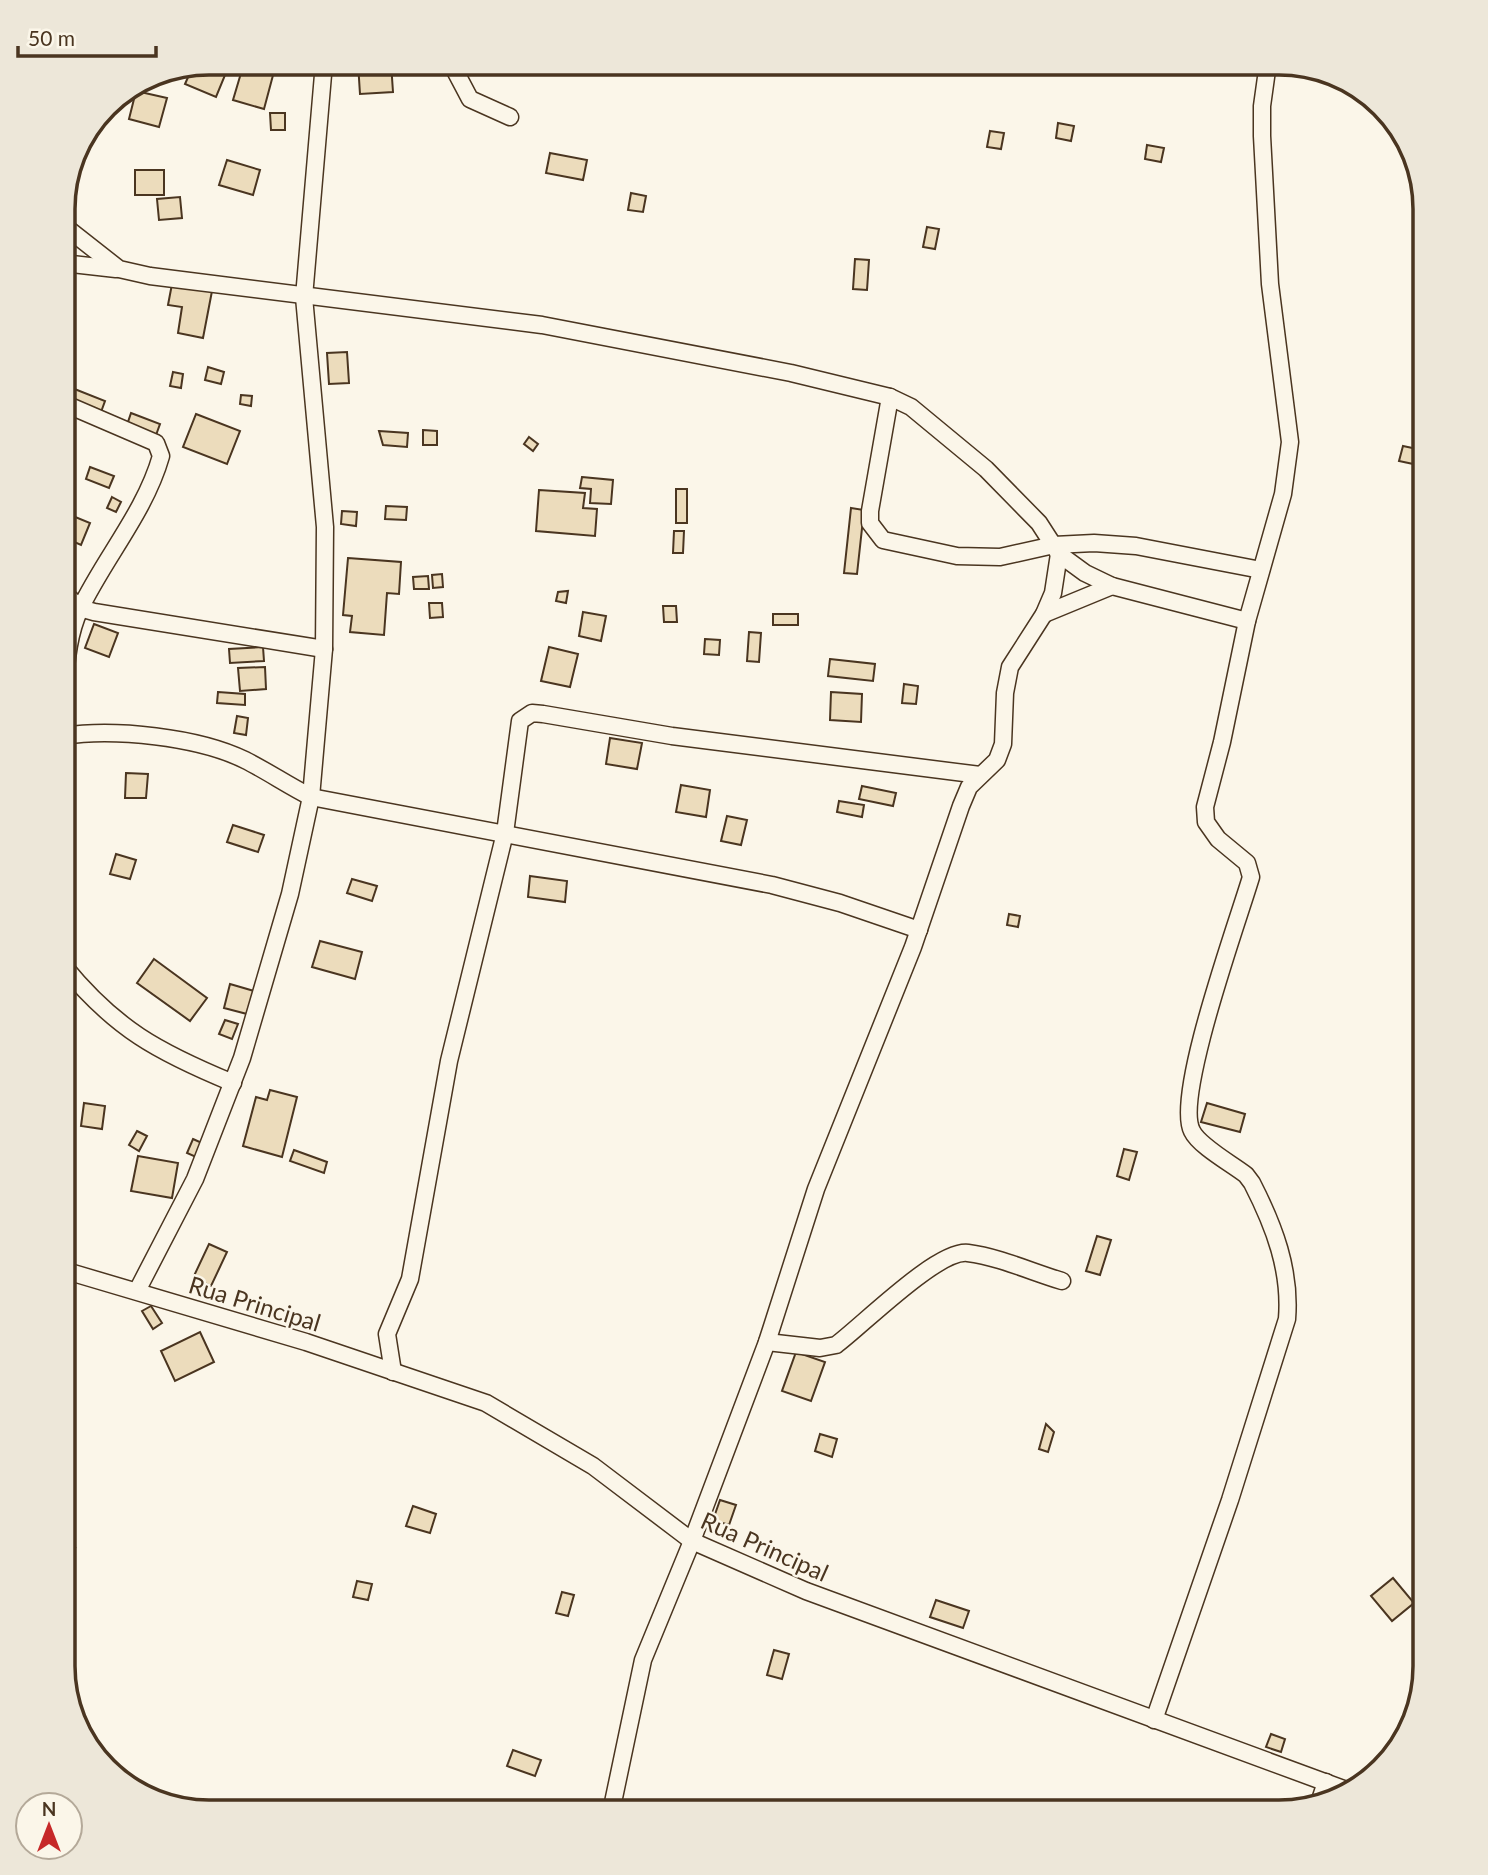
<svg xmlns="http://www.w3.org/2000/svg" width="1488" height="1875" viewBox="0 0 1488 1875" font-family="Lato,sans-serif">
<rect width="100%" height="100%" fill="#fbf6e9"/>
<g fill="#ecdcbc" stroke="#4a3520" stroke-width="2">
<path d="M209,63h21l-14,34 -31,-13 8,-18z"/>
<path d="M244,63l32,1 -12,45 -31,-9z"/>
<path d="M358,63h33l2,29 -33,2z"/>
<path d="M136,91l31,7 -8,29 -30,-8z"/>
<path d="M270,113h15v17h-14z"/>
<path d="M1058,123l16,3 -3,15 -15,-3z"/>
<path d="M990,131l14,2 -3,16 -14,-2z"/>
<path d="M1147,145l17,3 -3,14 -16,-3z"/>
<path d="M550,153l37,7 -4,20 -37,-7z"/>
<path d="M227,160l33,10 -7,25 -34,-10z"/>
<rect x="135" y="170" width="29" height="25"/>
<path d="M631,193l15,3 -3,16 -15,-2z"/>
<path d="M180,197l2,21 -23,2 -2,-21z"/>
<path d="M927,227l12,2 -4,20 -12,-2z"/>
<path d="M855,259l14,1 -2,30 -14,-1z"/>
<path d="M172,284l40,7 -9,47 -25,-5 4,-26 -14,-2z"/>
<path d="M347,352l2,31 -20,1 -2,-31z"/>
<path d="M208,367l16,5 -3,12 -16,-4z"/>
<path d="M173,372l10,2 -2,14 -11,-2z"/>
<path d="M67,386l38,15 -4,11 -38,-16z"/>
<path d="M241,395l11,1 -1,10 -11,-2z"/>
<path d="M63,408l14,6 -11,26 -3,-1z"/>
<path d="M131,413l29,11 -4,11 -29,-10z"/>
<path d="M196,414l44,17 -13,33 -44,-17z"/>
<path d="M423,430l14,1v14h-14z"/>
<path d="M379,431l29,2 -1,14 -24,-2z"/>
<path d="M529,437l9,7 -5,7 -9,-7z"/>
<path d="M1403,446l19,4 -4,15 -19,-4z"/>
<path d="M90,467l24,9 -5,12 -23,-9z"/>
<path d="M582,477l31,3 -2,24 -21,-1 1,-14 -11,-1z"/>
<rect x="676" y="489" width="11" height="34"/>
<path d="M539,490l46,3 -2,15 14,1 -2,27 -59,-5z"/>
<path d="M112,497l9,5 -5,10 -9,-4z"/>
<path d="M386,506l21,1 -1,13 -21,-1z"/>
<path d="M851,508l13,2 -7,64 -13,-1z"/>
<path d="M342,511l15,1 -1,14 -15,-2z"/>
<path d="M63,512l27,11 -9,22 -18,-8z"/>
<path d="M674,531h10l-1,22h-10z"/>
<path d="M348,558l53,4 -2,32 -12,-1 -3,42 -34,-3 2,-16 -9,-1z"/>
<path d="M442,574l1,13 -10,1 -1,-13z"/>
<path d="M428,576l1,13h-15l-1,-12z"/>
<path d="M568,591l-2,12 -10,-2 2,-9z"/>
<path d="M429,603h13l1,14 -13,1z"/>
<path d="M663,606h13l1,16h-13z"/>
<path d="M583,612l23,4 -5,25 -22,-5z"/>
<rect x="773" y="614" width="25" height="11"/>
<path d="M94,624l24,9 -9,24 -24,-9z"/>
<path d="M749,632l12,1 -2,29 -12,-1z"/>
<path d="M705,639l15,1 -1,15 -15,-1z"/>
<path d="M263,647l1,14 -34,2 -1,-14z"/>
<path d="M549,647l29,7 -8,33 -29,-6z"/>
<path d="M830,659l45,5 -2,17 -45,-5z"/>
<path d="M265,667l1,22 -26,2 -2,-23z"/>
<path d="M904,684l14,2 -2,18 -14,-1z"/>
<path d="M218,692l27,2v11l-28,-2z"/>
<path d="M831,692l31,2 -1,28 -31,-2z"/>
<path d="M237,716l11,2 -2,17 -12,-2z"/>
<path d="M610,738l32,5 -5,26 -31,-5z"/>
<path d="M126,773l22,1 -2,24h-21z"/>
<path d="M681,785l29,5 -4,27 -30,-5z"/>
<path d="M862,786l34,7 -3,13 -34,-7z"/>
<path d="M839,801l25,4 -2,12 -25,-5z"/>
<path d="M727,816l20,4 -6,25 -20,-4z"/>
<path d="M233,825l31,10 -6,17 -31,-10z"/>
<path d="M116,854l20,6 -6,19 -20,-5z"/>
<path d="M530,876l37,5 -2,21 -37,-5z"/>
<path d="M352,879l25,7 -5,15 -25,-8z"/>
<path d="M1009,914l11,2 -2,11 -11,-2z"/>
<path d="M320,941l42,11 -7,27 -43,-12z"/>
<path d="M154,959l53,39 -17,23 -53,-38z"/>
<path d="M230,984l24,7 -7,23 -23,-6z"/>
<path d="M225,1020l13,4 -6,15 -13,-5z"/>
<path d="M270,1090l27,7 -15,60 -39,-11 13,-49 11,3z"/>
<path d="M84,1103l21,3 -3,23 -21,-3z"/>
<path d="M1207,1103l38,11 -5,18 -39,-10z"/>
<path d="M137,1131l10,5 -8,15 -10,-6z"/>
<path d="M193,1139l9,4 -6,14 -9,-4z"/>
<path d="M1124,1149l13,3 -8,28 -12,-4z"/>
<path d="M294,1150l33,12 -3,11 -34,-12z"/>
<path d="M138,1156l40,7 -6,35 -41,-7z"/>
<path d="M1097,1236l14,4 -11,35 -14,-4z"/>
<path d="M209,1244l18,8 -16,34 -18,-8z"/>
<path d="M151,1306l11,17 -9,6 -11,-18z"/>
<path d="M200,1332l14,30 -39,19 -14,-30z"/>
<path d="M796,1352l29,10 -14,39 -29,-10z"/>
<path d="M1046,1424l8,8 -6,20 -9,-3z"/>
<path d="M820,1434l17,5 -5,18 -17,-6z"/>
<path d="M720,1500l16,5 -7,20 -16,-5z"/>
<path d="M413,1506l23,8 -6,19 -24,-7z"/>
<path d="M63,1544l12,4 -12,14z"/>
<path d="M1393,1578l21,25 -22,18 -21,-25z"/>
<path d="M357,1581l15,3 -4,16 -15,-3z"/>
<path d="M562,1592l12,3 -6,21 -12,-3z"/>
<path d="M936,1600l33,11 -6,17 -33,-11z"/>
<path d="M774,1650l15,4 -7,25 -15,-4z"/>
<path d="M1271,1734l14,5 -4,13 -15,-5z"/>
<path d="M513,1750l28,10 -6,16 -28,-10z"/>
</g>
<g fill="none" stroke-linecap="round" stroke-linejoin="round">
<g stroke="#4a3520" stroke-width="19">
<g id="street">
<path d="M451,63l19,36 40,18"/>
<path d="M63,225l56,44 31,7 392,49 249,48 99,24 21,10 75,62 53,54 20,31 26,19 27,13 135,35"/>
<path d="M63,263l53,6"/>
<path d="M890,397l-20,114v12l13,17 74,16 43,1 54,-12 40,-2 42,3 125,24"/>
<path d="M63,592l17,16 14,4 230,37"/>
<path d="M1044,614l68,-28"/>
<path d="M63,698c3,-30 4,-61 17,-89 25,-52 65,-97 81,-153l-5,-13 -93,-40"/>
<path d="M63,736c51,-8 135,1 182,24 22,11 44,26 66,37l461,88 68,18 79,27"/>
<path d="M63,965c52,64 95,87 170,118"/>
<path d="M63,1270l243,72 180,61 107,63 99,75 114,50 543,200"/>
<path d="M137,1291l58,-112 47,-121 48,-164 21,-97 13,-148 1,-122 -21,-230 20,-234"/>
<path d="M767,1342l53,6 16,-3c27,-20 102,-96 132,-92 31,4 64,19 94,28"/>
<path d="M393,1372l-6,-38 23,-55 39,-218 56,-228 15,-112 12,-8 11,1 129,22 308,39"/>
<path d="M1154,1720l76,-220 57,-181c4,-49 -13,-93 -35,-136l-6,-8c-14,-11 -47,-29 -54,-44 -18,-34 46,-210 59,-254l-4,-14 -29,-24 -12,-17 -1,-15 17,-65 25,-121 36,-127 7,-52 -20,-158 -8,-148v-30l6,-43"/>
<path d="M1320,1800l6,-18"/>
<path d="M611,1812l32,-152 49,-119 75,-199 49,-153 97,-242 48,-141 8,-19 28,-27 6,-16 2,-51 5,-26 34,-53 9,-21 6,-39"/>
</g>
</g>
<use href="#street" stroke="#fbf6e9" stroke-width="16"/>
</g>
<g text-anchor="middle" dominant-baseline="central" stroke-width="5" stroke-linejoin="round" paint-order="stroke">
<g font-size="24" fill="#4a3520" stroke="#fbf6e9">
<text transform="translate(255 1303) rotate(17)">Rua Principal</text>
<text transform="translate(765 1546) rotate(24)">Rua Principal</text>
</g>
</g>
<path d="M0 0H1488V1875H0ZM209 75H1279A134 134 0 0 1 1413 209V1666A134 134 0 0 1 1279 1800H209A134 134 0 0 1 75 1666V209A134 134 0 0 1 209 75Z" fill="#ede7d9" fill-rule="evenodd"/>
<path fill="none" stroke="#4a3520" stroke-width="3.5" d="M209 75H1279A134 134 0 0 1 1413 209V1666A134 134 0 0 1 1279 1800H209A134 134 0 0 1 75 1666V209A134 134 0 0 1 209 75Z"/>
<g transform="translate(49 1826)"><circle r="33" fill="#fbf6e9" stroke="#b4a999" stroke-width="2"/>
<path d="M0-5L12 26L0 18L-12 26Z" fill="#c62828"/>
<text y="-10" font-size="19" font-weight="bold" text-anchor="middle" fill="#4a3520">N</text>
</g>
<path d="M18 46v10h138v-10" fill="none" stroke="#4a3520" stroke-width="3.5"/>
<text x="28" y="46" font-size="21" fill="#4a3520" stroke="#fbf6e9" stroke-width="5" paint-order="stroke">50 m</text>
</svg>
